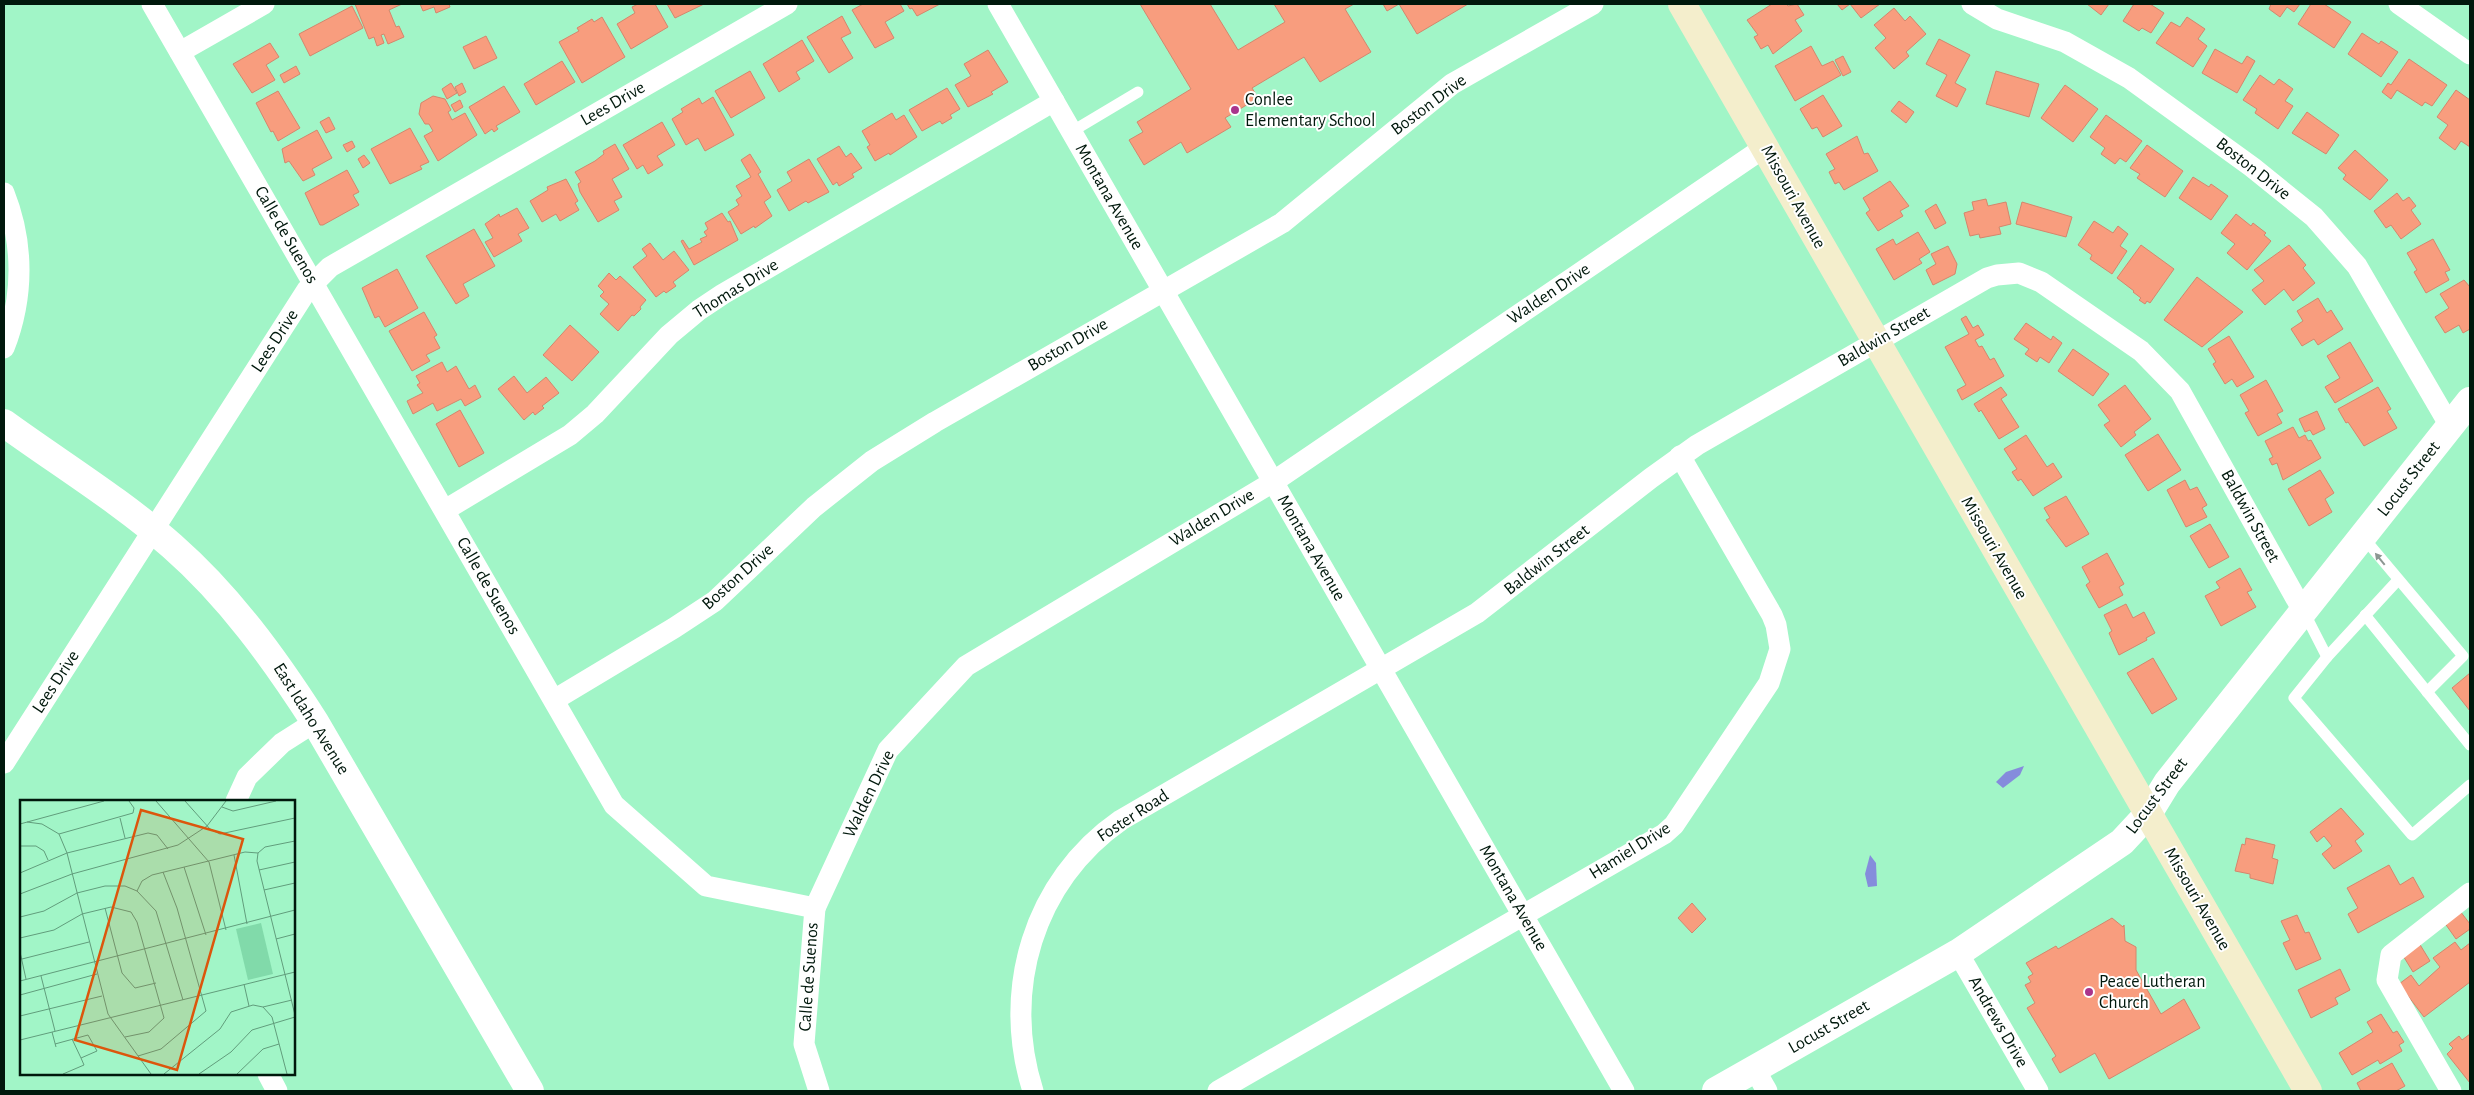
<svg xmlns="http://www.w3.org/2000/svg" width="2474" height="1095" viewBox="0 0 2474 1095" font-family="'Alegreya Sans',sans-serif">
<rect width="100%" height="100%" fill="#a1f5c7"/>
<g fill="#858cdc">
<path d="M2024,766l-4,9 -17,13 -7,-6 10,-10z"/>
<path d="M1870,855l6,8 1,23 -9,1 -3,-13z"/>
</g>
<g fill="#f89d7e" stroke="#d4866c">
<path d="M355,4h47l-13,6 7,17 3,-1 5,11 -16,7 -4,-10 -3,1 3,8 -7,3 -3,-9 -5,2z"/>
<path d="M420,4h29l1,3 -14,6 -2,-6 -11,4z"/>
<path d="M638,4h17l13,23 -37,22 -14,-25 18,-11 -3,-6z"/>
<path d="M667,4h37l-29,14z"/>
<path d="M863,4h37l4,7 -19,11 9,16 -19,10 -23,-38z"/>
<path d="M907,4h33l-23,12 -5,-8 -2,1z"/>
<path d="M1140,4h70l28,46 47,-28 -11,-18h80l-9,5 26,43 -51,30 -16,-25 -52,31 6,10 -33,20 6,9 -44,26 -6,-11 -37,23 -15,-25 14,-8 -6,-10 54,-33z"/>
<path d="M1383,4h85l-51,30 -18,-30 -12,7z"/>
<path d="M1772,4h14l2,2 9,-2 7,11 -9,5 7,11 -29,23 -5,-9 -7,4 -7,-12 4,-2 -11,-15z"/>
<path d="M1837,4h43l-19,14 -11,-14 -8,6z"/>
<path d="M2087,4h22l-8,11z"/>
<path d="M2134,4h16l14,9 -13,20 -9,-5 -3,3 -16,-10z"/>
<path d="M2271,4h29l-6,8 -7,-5 -7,10 -11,-8z"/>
<path d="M2311,4h13l27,18 -17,26 -36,-24z"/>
<path d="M352,6l11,22 -53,28 -11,-22z"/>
<path d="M1894,8l11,13 5,-5 16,18 -20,18 3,4 -15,13 -19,-21 11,-10 -12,-13z"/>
<path d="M842,16l9,17 -10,5 12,20 -24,15 -22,-36z"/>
<path d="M602,17l23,40 -43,26 -23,-41 20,-11 -2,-3 15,-9 2,3z"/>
<path d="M2187,17l18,12 -7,10 9,7 -14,21 -37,-24 15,-21 9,5z"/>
<path d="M2362,33l17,11 2,-3 17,11 -17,25 -33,-23z"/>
<path d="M486,36l11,22 -23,11 -11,-22z"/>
<path d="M1939,39l31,16 -15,28 11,6 -9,18 -21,-11 11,-21 -21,-11z"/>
<path d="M802,40l12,21 -18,11 4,7 -21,13 -16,-28z"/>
<path d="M270,43l9,14 -13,8 9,15 -23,13 -19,-29z"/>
<path d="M1811,46l11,20 11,-5 8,14 -46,26 -20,-35z"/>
<path d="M2215,49l27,15 5,-8 8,5 -18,32 -35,-20z"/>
<path d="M988,50l20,32 -17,10 2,2 -25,13 -13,-22 16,-9 -7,-12z"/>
<path d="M1843,56l8,16 -8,4 -8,-16z"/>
<path d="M2409,59l38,26 -15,21 -7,-4 -3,4 -25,-16 -6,9 -9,-7 6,-9 3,2z"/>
<path d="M562,61l13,21 -39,23 -12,-21z"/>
<path d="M296,66l4,8 -16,9 -4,-8z"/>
<path d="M750,71l15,27 -34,20 -16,-27z"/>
<path d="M1996,71l43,13 -10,33 -43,-13z"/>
<path d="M2260,75l14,10 5,-6 14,10 -8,12 8,5 -15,23 -23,-16 2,-4 -14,-9z"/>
<path d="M451,83l6,10 -10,6 -5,-10z"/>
<path d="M462,83l4,9 -7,4 -4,-9z"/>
<path d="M2065,85l33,24 -25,33 -32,-24z"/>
<path d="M504,86l16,26 -24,14 2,3 -4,3 -2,-3 -7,5 -16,-27z"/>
<path d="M947,88l13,21 -10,6 2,3 -10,6 -2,-3 -18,10 -13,-21z"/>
<path d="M2456,90l14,10v47l-9,-6 -6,9 -16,-12 9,-13 -11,-8z"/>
<path d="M278,91l22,37 -22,13 -5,-10 -2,1 -15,-29z"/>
<path d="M1823,95l19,31 -19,11 -6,-10 -5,2 -12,-20z"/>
<path d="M433,96l12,3 6,11 -3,2 4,8 13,-7 12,22 -39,26 -14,-25 9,-5 -4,-7h-4l-6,-10 2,-11z"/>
<path d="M713,97l21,38 -29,16 -7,-13 -12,7 -14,-26 11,-7 -2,-3 18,-11 3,6z"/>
<path d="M460,100l3,7 -8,5 -4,-7z"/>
<path d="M1899,101l15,11 -8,11 -15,-12z"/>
<path d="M2307,112l32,23 -13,19 -34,-21z"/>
<path d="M892,113l4,7 8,-5 13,22 -27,18 -1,-2 -14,8 -8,-14 3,-2 -8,-14z"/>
<path d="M2106,115l36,26 -16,21 -6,-4 -5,6 -14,-10 4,-6 -15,-11z"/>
<path d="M329,117l6,12 -9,4 -6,-11z"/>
<path d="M662,122l13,23 -18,11 6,9 -15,9 -5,-9 -6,4 -14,-24z"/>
<path d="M410,128l19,34 -9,4 2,3 -32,15 -19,-35z"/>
<path d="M317,130l15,28 -20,11 3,6 -12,6 -14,-20 -4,2 -3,-14z"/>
<path d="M1857,136l7,18 4,-1 10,18 -34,19 -5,-8 -4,2 -6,-12 6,-3 -9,-15z"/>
<path d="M352,141l3,6 -8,5 -4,-7z"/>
<path d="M615,144l14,25 -17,10 10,18 -8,4 5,9 -21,12 -18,-30 -2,-8 3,-2 -6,-10 20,-11 9,-7 -1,-3z"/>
<path d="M2147,145l36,26 -18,26 -28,-19 3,-4 -10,-6z"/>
<path d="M839,146l7,11 5,-4 11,15 -10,6 2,3 -15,9 -2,-4 -4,3 -16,-26z"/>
<path d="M2355,150l33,30 -18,20 -27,-21 3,-4 -8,-7z"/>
<path d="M750,154l11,18 -3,2 13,23 -7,5 8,14 -17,12 -1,-2 -13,8 -13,-22 11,-7 -3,-5 6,-4 -6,-10 15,-9 -10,-17z"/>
<path d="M364,155l6,8 -7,5 -5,-9z"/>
<path d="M809,159l20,33 -21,11 -2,-2 -17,10 -12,-21 15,-9 -5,-9z"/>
<path d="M347,170l12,22 -6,3 6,10 -36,20h-3l-15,-32z"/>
<path d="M2193,177l16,10 2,-3 17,12 -17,24 -32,-22z"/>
<path d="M566,179l12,22 -3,2 4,7 -19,11 -4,-7 -14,8 -12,-21 18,-11 -1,-3z"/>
<path d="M1890,181l19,25 -9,5 3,5 -25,15 -12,-18 4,-3 -7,-12z"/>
<path d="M2397,193l6,8 6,-4 7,9 -5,4 10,14 -20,15 -10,-14 -5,3 -12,-17z"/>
<path d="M1986,199l2,7 18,-4 5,22 -12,3 2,7 -21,4 -1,-4 -9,2 -6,-23 10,-3 -2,-8z"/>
<path d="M2022,202l50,15 -6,20 -50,-13z"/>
<path d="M1936,204l10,19 -11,6 -10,-18z"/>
<path d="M517,208l12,20 -11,6 4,7 -28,16 -9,-15 8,-4 -8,-14 14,-10 1,3z"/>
<path d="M722,213l6,9 2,-1 8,19 -44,25 -13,-24 2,-1 6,9 13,-7 -2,-3 7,-3 -3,-4 4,-3 -3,-6z"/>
<path d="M2236,214l15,12 2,-3 13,10 -2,2 7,6 -24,29 -20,-17 8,-9 -14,-11z"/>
<path d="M2094,221l19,12 5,-7 10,8 -8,12 7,5 -15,23 -22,-15 2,-4 -14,-10z"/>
<path d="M474,229l21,37 -32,18 6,12 -13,8 -30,-48z"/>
<path d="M1918,232l12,20 -11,7 3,4 -28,17 -18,-31 17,-10 3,6z"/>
<path d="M2433,239l17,31 -5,2 4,8 -23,13 -12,-21 3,-2 -10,-17z"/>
<path d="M650,243l13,17 11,-9 15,19 -16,12 3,4 -10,7 -2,-2 -8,6 -23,-30 14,-11 -5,-7z"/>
<path d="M2141,245l33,24 -24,34 -3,-2 -2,3 -6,-4 2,-2 -8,-6 1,-1 -17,-13z"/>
<path d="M2289,245l17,20 -3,3 12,15 -22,18 -9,-12 -19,16 -13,-15 12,-9 -10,-11z"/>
<path d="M1948,246l9,18 -2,10 -22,11 -7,-15 10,-6 -5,-10z"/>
<path d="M397,269l21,39 -33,19 -6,-11 -4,2 -13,-30z"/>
<path d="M609,273l7,7 4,-4 26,24 -6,7 1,2 -7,7 -2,-1 -14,16 -18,-17 9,-10 -9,-8 4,-4 -6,-6z"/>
<path d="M2197,277l46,35 -41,35 -38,-27z"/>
<path d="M2464,280l6,7v42l-7,4 -4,-8 -14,8 -10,-16 14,-9 -9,-14z"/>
<path d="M2318,298l9,15 4,-3 12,19 -25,16 -4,-6 -12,7 -11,-17 12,-8 -6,-10z"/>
<path d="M424,312l13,23 -3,2 6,11 -14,7 4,6 -18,10 -23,-40z"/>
<path d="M1966,316l7,12 5,-3 6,10 -9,5 4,7 3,-1 8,14 4,-2 10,18 -42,24 -5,-10 9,-5 -21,-38 24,-13 -8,-15z"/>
<path d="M2026,323l25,17 2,-4 9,7 -13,20 -9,-6 -3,5 -12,-8 4,-5 -15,-10z"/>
<path d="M570,325l29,27 -27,29 -29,-26z"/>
<path d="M2229,336l25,41 -17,10 -5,-8 -7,5 -12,-20 3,-2 -8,-13z"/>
<path d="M2350,342l23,39 -38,22 -10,-16 15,-9 -13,-22z"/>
<path d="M2073,349l36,25 -16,22 -35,-25z"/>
<path d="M442,362l5,10 9,-6 13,23 6,-4 6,12 -16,9 -4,-7 -24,12 -4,-8 -20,11 -6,-13 16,-8 -6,-8 3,-2 -4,-7z"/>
<path d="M514,376l13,17 19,-16 13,16 -17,13 2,2 -9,7 -2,-3 -9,8 -26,-31z"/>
<path d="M2266,380l17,31 -6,3 5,9 -24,13 -13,-23 4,-2 -9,-16z"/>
<path d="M2125,385l26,34 -17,13 2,3 -15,12 -17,-22 6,-4 -12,-16z"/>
<path d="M2001,387l6,8 -6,4 18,28 -20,12 -18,-29 -2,2 -5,-8z"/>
<path d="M2378,387l13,22 -4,2 10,17 -33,18 -16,-24 -2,1 -8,-14z"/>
<path d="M460,410l24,43 -25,14 -23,-43z"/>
<path d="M2317,411l8,18 -12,6 -3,-5 -5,2 -6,-13z"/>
<path d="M2293,427l6,11 6,-3 3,6 3,-1 10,18 -38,22 -6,-17 -5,2 -3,-6 4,-2 -8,-16z"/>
<path d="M2158,434l23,36 -33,21 -23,-36z"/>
<path d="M2026,435l21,32 6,-4 9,14 -29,19 -12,-17 -3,2 -6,-9 5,-3 -13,-20z"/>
<path d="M2320,470l14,23 -9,6 7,13 -23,14 -21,-37z"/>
<path d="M2185,480l5,10 7,-3 10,18 -5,3 5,9 -21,10 -19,-37z"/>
<path d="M2066,496l23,38 -23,13 -20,-27 4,-2 -6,-10z"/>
<path d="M2210,524l19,33 -20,11 -19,-32z"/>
<path d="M2107,553l17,31 -5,3 4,8 -24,13 -13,-23 4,-3 -8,-15z"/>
<path d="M2240,568l12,22 -5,2 9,15 -35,19 -16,-30 15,-8 -4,-6z"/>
<path d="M2126,604l7,14 11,-6 11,21 -9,5 1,2 -28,15 -10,-22 3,-2 -8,-16z"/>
<path d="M2153,658l24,41 -25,15 -25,-41z"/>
<path d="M2470,673v38l-18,-23z"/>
<path d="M2341,808l23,26 -9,7 7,10 -28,18 -12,-15 10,-8 -8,-10 -7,6 -7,-10z"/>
<path d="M2246,838l29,7 -3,13 6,2 -5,24 -23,-6v-4l-15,-3 7,-27 3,1z"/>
<path d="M2389,865l11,20 13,-8 11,20 -66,36 -10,-19 10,-6 -11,-20z"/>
<path d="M1692,903l14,16 -14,14 -14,-15z"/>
<path d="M2460,911l10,13v5l-14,10 -12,-17z"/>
<path d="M2297,915l8,18 4,-1 12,27 -25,11 -13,-27 7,-3 -9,-19z"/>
<path d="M2112,918l11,9 1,-2 1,16 11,6v23l25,44 23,-15 16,29 -91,51 -14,-26 -35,20 -8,-14 4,-3 -29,-48 8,-5 -10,-18 6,-3 -3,-5 5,-3 -7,-11 30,-17 2,3z"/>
<path d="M2455,942l6,8 9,-7v39l-46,35 -25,-33 12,-9 8,11 21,-19 -7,-9z"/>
<path d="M2419,943l11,18 -17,11 -11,-18z"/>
<path d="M2340,969l10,21 -15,8 3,6 -27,14 -13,-28z"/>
<path d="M2381,1014l12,19 4,-2 7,11 -5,3 3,6 -22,13 -2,-4 -26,15 -13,-22 34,-21 -6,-10z"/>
<path d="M2470,1034v49l-23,-29 6,-6 -4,-4 10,-8 3,4z"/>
<path d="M2392,1063l13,23 -9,5h-35l-4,-8z"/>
</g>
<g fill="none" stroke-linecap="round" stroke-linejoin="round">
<g stroke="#fff" stroke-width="11">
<path d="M1071,132l67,-40"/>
<path d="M2363,537l100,119 -36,36"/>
<path d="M2304,612l23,45 71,-77"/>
<path d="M2365,615l105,130"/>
<path d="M2327,657l-33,41 118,137 58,-50"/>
</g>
<g stroke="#fff" stroke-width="21">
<path d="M152,4l462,801 92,81 109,22 -11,136 15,47"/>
<path d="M998,4l626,1087"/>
<path d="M1972,4l25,15 68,23 64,36 123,89 62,50 43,49 93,160"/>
<path d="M2399,4l71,50"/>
<path d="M180,52l84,-48"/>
<path d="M4,193c20,50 20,104 0,155"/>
<path d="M445,510l125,-75 25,-21 74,-79 30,-25 24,-16 331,-193"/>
<path d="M554,700l120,-72 41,-27 99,-94 58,-46 63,-39 347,-199 170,-139 141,-80"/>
<path d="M4,763l303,-473 23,-23 457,-263"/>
<path d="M236,801l11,-24 35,-34 33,-21"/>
<path d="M815,908l73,-158 78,-84 307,-184 492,-335"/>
<path d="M1958,953l80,138"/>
<path d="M1755,1070l12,21"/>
<path d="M268,1074l9,17"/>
<path d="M1033,1091c-32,-100 0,-210 88,-271l356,-207 174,-135 46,-33 290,-167 10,-3 22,-2 22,9 100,69 39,40 123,220"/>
<path d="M1218,1091l446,-257 10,-9 95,-142 11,-34 -4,-24 -4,-10 -92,-159"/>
<path d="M2451,1091l-64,-111 4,-25 79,-62"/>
</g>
<g stroke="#fff" stroke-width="28">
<path d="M4,423c55,40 117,78 168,123 57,50 102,112 143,176l215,369"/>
<path d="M1716,1091l242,-138 164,-111 26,-28 19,-31 303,-382"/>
</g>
<path stroke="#f4eecc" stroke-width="28" d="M1682,4l626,1087"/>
</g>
<defs><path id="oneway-solid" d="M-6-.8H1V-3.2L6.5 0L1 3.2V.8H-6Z" transform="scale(1.25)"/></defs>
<use fill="#8c9792" href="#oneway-solid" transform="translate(2380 559) rotate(-129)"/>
<g fill="#a9348c" stroke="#fff" stroke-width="2">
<circle cx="1235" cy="110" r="5"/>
<circle cx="2089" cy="992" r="5"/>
</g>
<g text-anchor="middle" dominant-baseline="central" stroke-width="4" stroke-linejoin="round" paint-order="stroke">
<g font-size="18" fill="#00180c" stroke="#fff" text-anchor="start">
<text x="1245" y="100">Conlee<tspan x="1245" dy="21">Elementary School</tspan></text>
<text x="2099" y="982">Peace Lutheran<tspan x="2099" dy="21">Church</tspan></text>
</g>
<g font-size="18" fill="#00180c" stroke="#fff">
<text transform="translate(613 104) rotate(-30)">Lees Drive</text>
<text transform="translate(1429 105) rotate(-37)">Boston Drive</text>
<text transform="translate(2253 169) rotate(38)">Boston Drive</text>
<text transform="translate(1109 197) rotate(60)">Montana Avenue</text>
<text transform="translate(1793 197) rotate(61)">Missouri Avenue</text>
<text transform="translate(286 235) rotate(60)">Calle de Suenos</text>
<text transform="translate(736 289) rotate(-32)">Thomas Drive</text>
<text transform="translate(1549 294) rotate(-34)">Walden Drive</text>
<text transform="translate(1884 337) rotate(-30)">Baldwin Street</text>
<text transform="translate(275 341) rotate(-57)">Lees Drive</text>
<text transform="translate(1068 345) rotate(-30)">Boston Drive</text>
<text transform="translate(2409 479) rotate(-52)">Locust Street</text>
<text transform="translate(2250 516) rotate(61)">Baldwin Street</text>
<text transform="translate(1212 518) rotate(-31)">Walden Drive</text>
<text transform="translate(1311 548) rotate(60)">Montana Avenue</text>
<text transform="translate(1994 548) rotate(60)">Missouri Avenue</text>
<text transform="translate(1547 560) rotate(-38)">Baldwin Street</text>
<text transform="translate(738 577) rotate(-42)">Boston Drive</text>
<text transform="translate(488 586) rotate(60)">Calle de Suenos</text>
<text transform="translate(56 682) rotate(-57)">Lees Drive</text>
<text transform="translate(311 719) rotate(58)">East Idaho Avenue</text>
<text transform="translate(869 794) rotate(-64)">Walden Drive</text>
<text transform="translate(2157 796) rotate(-53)">Locust Street</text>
<text transform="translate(1133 816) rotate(-33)">Foster Road</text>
<text transform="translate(1630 851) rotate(-32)">Hamiel Drive</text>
<text transform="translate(1513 898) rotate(60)">Montana Avenue</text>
<text transform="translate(2197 899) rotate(60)">Missouri Avenue</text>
<text transform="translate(809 977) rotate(-86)">Calle de Suenos</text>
<text transform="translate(1998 1022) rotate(60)">Andrews Drive</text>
<text transform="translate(1829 1027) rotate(-30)">Locust Street</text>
</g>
</g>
<g transform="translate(20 800)">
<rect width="275" height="275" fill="#a1f5c7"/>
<path d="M241,123l12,51 -25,6 -12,-51z" fill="#81daaa"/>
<path fill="none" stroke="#619d7c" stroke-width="1" d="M136,1l53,61 17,68M165,1l25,28 10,5 75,-16M202,7l11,4 43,-10M100,18l5,20M7,22l15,2 17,10 8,19 41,161 43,60M0,24l84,-23M39,34l74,-21 1,-5 -5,-7M0,46h16l8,5 4,9M238,53l-1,8 38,154M214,55l13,69M164,67l22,68M239,70l36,-8M0,73l47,-20 81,-20 9,2 11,14M244,90l31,-7M117,91l19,20 27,89M0,94l52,-20 106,-29 29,-19 19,-25M85,108l17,65 13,15 21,-5M0,117l24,-6 33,-18 28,-7h20l12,5 5,-10 10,-6 93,-23 13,1 7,-6 30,-6M0,138l34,-8 28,-16 29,-7 20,5 6,10 27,96 -15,14 -24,5M256,139l19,-5M0,152l6,27M2,159l67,-17M21,176l14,55M0,181l275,-71M224,184l5,22M0,195l77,-21M243,207l29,-7M0,216l82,-20M32,232l4,15M52,239l9,19M0,240l275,-68M35,244l33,-9 9,16 -16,7 3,7 -21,9M118,256l23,-7 45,-38 -29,-103 -14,-36M144,274l56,-45 11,-17 22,-7 10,2 9,10 15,57M179,274l32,-22 21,-22 43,-13M217,274l26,-25 16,-5"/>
<path fill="#dc560c" fill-opacity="0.15" stroke="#dc560c" stroke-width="2.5" d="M121,10l102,29 -66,231 -102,-30z"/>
<rect width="275" height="275" fill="none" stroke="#00180c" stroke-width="2.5"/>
</g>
<rect width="2474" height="1095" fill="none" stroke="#00180c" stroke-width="10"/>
</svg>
